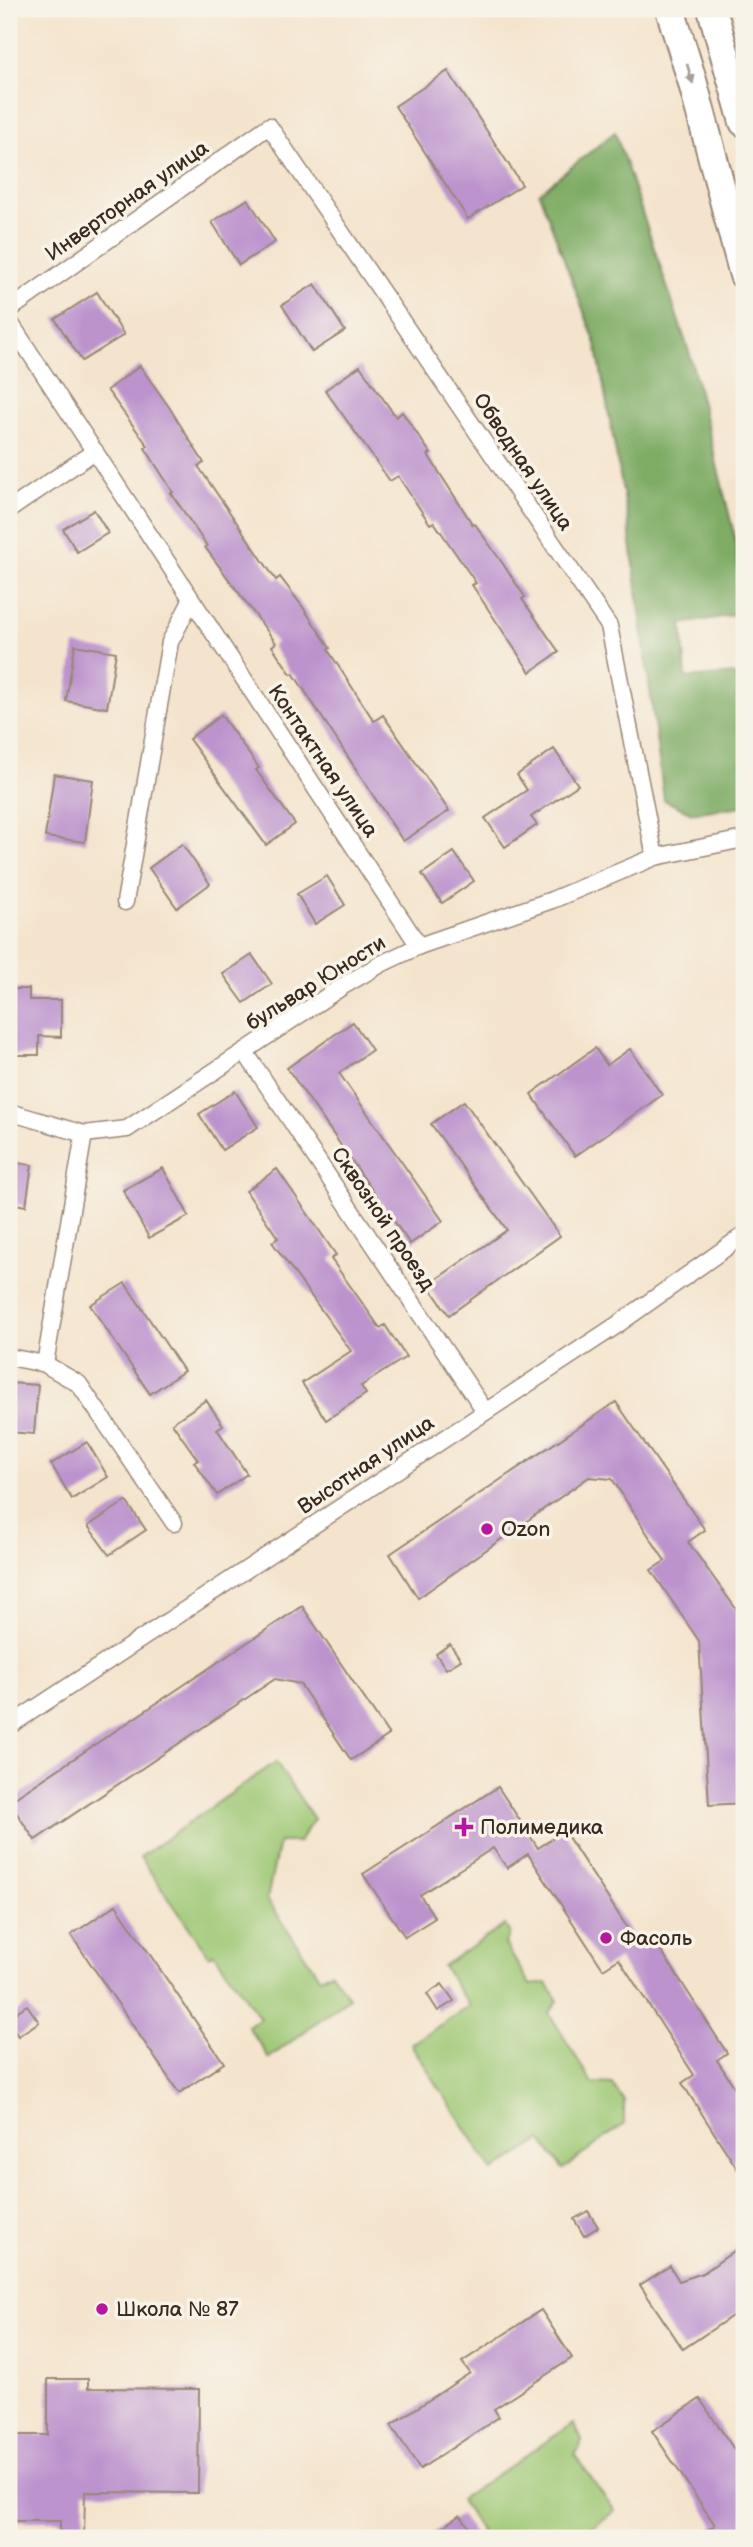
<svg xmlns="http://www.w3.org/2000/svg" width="753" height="2547" viewBox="0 0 753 2547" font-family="'Balsamiq Sans',sans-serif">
<rect width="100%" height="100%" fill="#f7f3e8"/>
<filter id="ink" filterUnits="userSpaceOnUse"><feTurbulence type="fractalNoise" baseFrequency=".0143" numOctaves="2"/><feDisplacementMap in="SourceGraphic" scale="14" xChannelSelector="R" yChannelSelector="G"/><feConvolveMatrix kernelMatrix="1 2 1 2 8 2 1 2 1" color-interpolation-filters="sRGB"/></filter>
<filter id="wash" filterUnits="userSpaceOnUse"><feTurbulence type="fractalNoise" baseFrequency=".00686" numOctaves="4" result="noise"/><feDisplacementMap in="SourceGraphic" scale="28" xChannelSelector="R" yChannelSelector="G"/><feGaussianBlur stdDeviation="1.57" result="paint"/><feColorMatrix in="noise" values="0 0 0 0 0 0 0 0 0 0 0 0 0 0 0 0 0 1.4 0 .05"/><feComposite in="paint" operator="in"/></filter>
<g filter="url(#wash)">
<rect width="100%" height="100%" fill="#f4e4cd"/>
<g fill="#9dc773" stroke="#6c7848" stroke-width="2">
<path d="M276,1762l38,57 -15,23h-20l-12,57 53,79 11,-6 18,26 -80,60 -21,-31 12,-9 -46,-65 -5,3 -69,-99z"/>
<path d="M505,1925l5,8 -5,11 25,41 17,-2 11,18 -9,12 43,70 20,1 12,17v23l-61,45 -22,-29 -48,31 -82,-127 58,-38 -26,-40z"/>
<path d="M573,2424l9,15 -2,8 -6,7 41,57 -38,27h-92l-25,-39z"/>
</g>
<path fill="#7eac65" stroke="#5c6b42" stroke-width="2" d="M615,132l75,223 45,183 9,75 -62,11 4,54 48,-4 10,30v102l-52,7 -28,-13 -36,-281 -32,-175 -57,-151z"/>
<g id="blocks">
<g fill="#bc93cd">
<path d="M448,71l74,114 -54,34 -73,-113z"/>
<path d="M248,199l27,43 -36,23 -27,-43z"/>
<path d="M315,284l30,47 -33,21 -30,-47z"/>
<path d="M97,292l27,43 -42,26 -27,-42z"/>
<path d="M140,366l29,41 35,56 -6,3 78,114 4,-3 22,29 28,42 -2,2 46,71 9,-6 66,96 -46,30 -110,-168 -2,1 -19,-28 4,-3 -71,-96 2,-1 -36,-53 2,-1 -28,-44 3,-2 -41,-56z"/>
<path d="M360,366l36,51 6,-5 29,42 -3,1 45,70 2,-1 28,40 22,33 -3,2 37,53 -29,20 -58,-87 4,-2 -42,-61 -4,2 -32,-48 -8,5 -65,-91z"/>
<path d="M94,510l14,23 -31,19 -14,-23z"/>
<path d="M75,645l41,7 -9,56 -41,-7z"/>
<path d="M221,715l38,53 -3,2 39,54 -29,21 -77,-106z"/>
<path d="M554,749l24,36 -47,32 6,8 -32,22 -20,-29 42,-28 -10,-15z"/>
<path d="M54,774l39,6 -8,62 -40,-5z"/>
<path d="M182,844l28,40 -33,24 -28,-40z"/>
<path d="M454,852l20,29 -32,22 -20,-29z"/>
<path d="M327,876l18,29 -30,19 -18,-30z"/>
<path d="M252,955l20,29 -28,19 -21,-29z"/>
<path d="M9,989h20v11h32v37l-22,-1v19h-30z"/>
<path d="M353,1022l19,28 -33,23 104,148 -33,23 -123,-176z"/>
<path d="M595,1048l12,17 23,-16 32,46 -87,61 -44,-62z"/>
<path d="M235,1091l23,36 -36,23 -23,-36z"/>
<path d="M464,1101l96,135 -111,79 -21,-30 79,-55 -76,-106z"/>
<path d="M9,1162l23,3 -6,41 -17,-3z"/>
<path d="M163,1168l26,48 -40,22 -26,-48z"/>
<path d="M277,1169l59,86 -5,4 49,69 5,-3 21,32 -45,29 5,8 -40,26 -24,-37 49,-32 -79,-109 6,-4 -32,-47z"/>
<path d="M125,1283l59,88 -34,23 -60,-89z"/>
<path d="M9,1383l29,2 -4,49 -25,-2z"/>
<path d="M206,1400l17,25 -6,4 30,45 -30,21 -23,-33 4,-2 -26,-37z"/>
<path d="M616,1402l89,128 -17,12 56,78v183l-35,2 -10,-164 -48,-71 14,-9 -53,-82 -23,-2 -171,121 -28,-44z"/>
<path d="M87,1442l21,35 -36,22 -21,-35z"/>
<path d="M126,1501l20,29 -37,25 -21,-29z"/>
<path d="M302,1606l87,129 -38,25 -51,-76 -25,-5 -240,161 -26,-38z"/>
<path d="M450,1644l11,16 -15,9 -10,-15z"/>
<path d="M498,1787l40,61 26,-17 76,116 13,-9 74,115 -10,7 27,42v77l-62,-96 12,-8 -75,-116 -16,10 -75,-115 -21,14 -14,-20 -73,47 15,23 -30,19 -42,-63z"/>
<path d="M116,1905l108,158 -45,30 -108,-158z"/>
<path d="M442,1984l12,17 -16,10 -11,-17z"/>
<path d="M27,2005l12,17 -21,14 -9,-13v-6z"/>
<path d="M588,2211l10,16 -14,9 -10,-17z"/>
<path d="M744,2244v64l-61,41 -43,-64 30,-19 9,15 24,-8z"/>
<path d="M541,2310l31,48 -78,51 5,8 -79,52 -29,-44 79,-52 -8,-11z"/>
<path d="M48,2379h40v9l111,1 -1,104 -113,-1 -1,46h-24v-17h-51v-86h39z"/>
<path d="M700,2399l44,65v74h-48l19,-13 -63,-94z"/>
<path d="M460,2515l17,23h-51z"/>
</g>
</g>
</g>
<g filter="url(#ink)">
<use href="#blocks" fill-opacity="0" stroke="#988776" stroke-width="2"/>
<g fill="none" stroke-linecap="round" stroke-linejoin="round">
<g stroke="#988776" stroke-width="19">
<g id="minor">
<path d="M9,310l260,-184 340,500 46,231"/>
<path d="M9,321l410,625"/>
<path d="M9,510l86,-59"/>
<path d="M125,902l45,-260 21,-41"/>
<path d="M245,1052l240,359"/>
<path d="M9,1112l75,22 43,-5 216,-143 38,-22 38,-18 133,-46 103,-43 89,-18"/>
<path d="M9,1357l36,7 34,20 95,139"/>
<path d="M45,1364l39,-230"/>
<path d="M9,1726l605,-399 130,-92"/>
</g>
</g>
<g stroke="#988776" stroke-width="32">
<g id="trunk">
<path d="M670,9l22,71 52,195"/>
<path d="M712,9l32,113"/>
</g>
</g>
<use href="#minor" stroke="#fff" stroke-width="16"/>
<use href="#trunk" stroke="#fff" stroke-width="28"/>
</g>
<defs><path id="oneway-solid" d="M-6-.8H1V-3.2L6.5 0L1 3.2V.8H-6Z" transform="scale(1.75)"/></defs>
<use fill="#a79f9a" href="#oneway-solid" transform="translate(690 74) rotate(73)"/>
</g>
<g fill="#b5179e" stroke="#f7f3e8" stroke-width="2.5">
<circle cx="487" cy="1529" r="7"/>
<path d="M460.5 1816.5h7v7h7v7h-7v7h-7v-7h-7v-7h7z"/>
<circle cx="606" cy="1938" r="7"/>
<circle cx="102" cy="2309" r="7"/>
</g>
<g text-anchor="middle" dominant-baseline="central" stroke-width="7" stroke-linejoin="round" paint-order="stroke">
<g font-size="21" fill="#3b2a1e" stroke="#f7f3e8">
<text transform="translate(127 201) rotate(-35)">Инверторная улица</text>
<text transform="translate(523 462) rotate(56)">Обводная улица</text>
<text transform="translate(323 761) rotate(56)">Контактная улица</text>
<text transform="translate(316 983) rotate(-32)">бульвар Юности</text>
<text transform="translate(383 1219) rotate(56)">Сквозной проезд</text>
<text transform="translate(366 1465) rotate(-34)">Высотная улица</text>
</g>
<g font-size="21" fill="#3b2a1e" stroke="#f7f3e8" text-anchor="start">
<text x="501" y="1529">Ozon</text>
<text x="480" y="1827">Полимедика</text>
<text x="620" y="1938">Фасоль</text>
<text x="116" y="2309">Школа № 87</text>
</g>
</g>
<rect width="753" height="2547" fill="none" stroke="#f7f3e8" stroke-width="35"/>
</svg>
